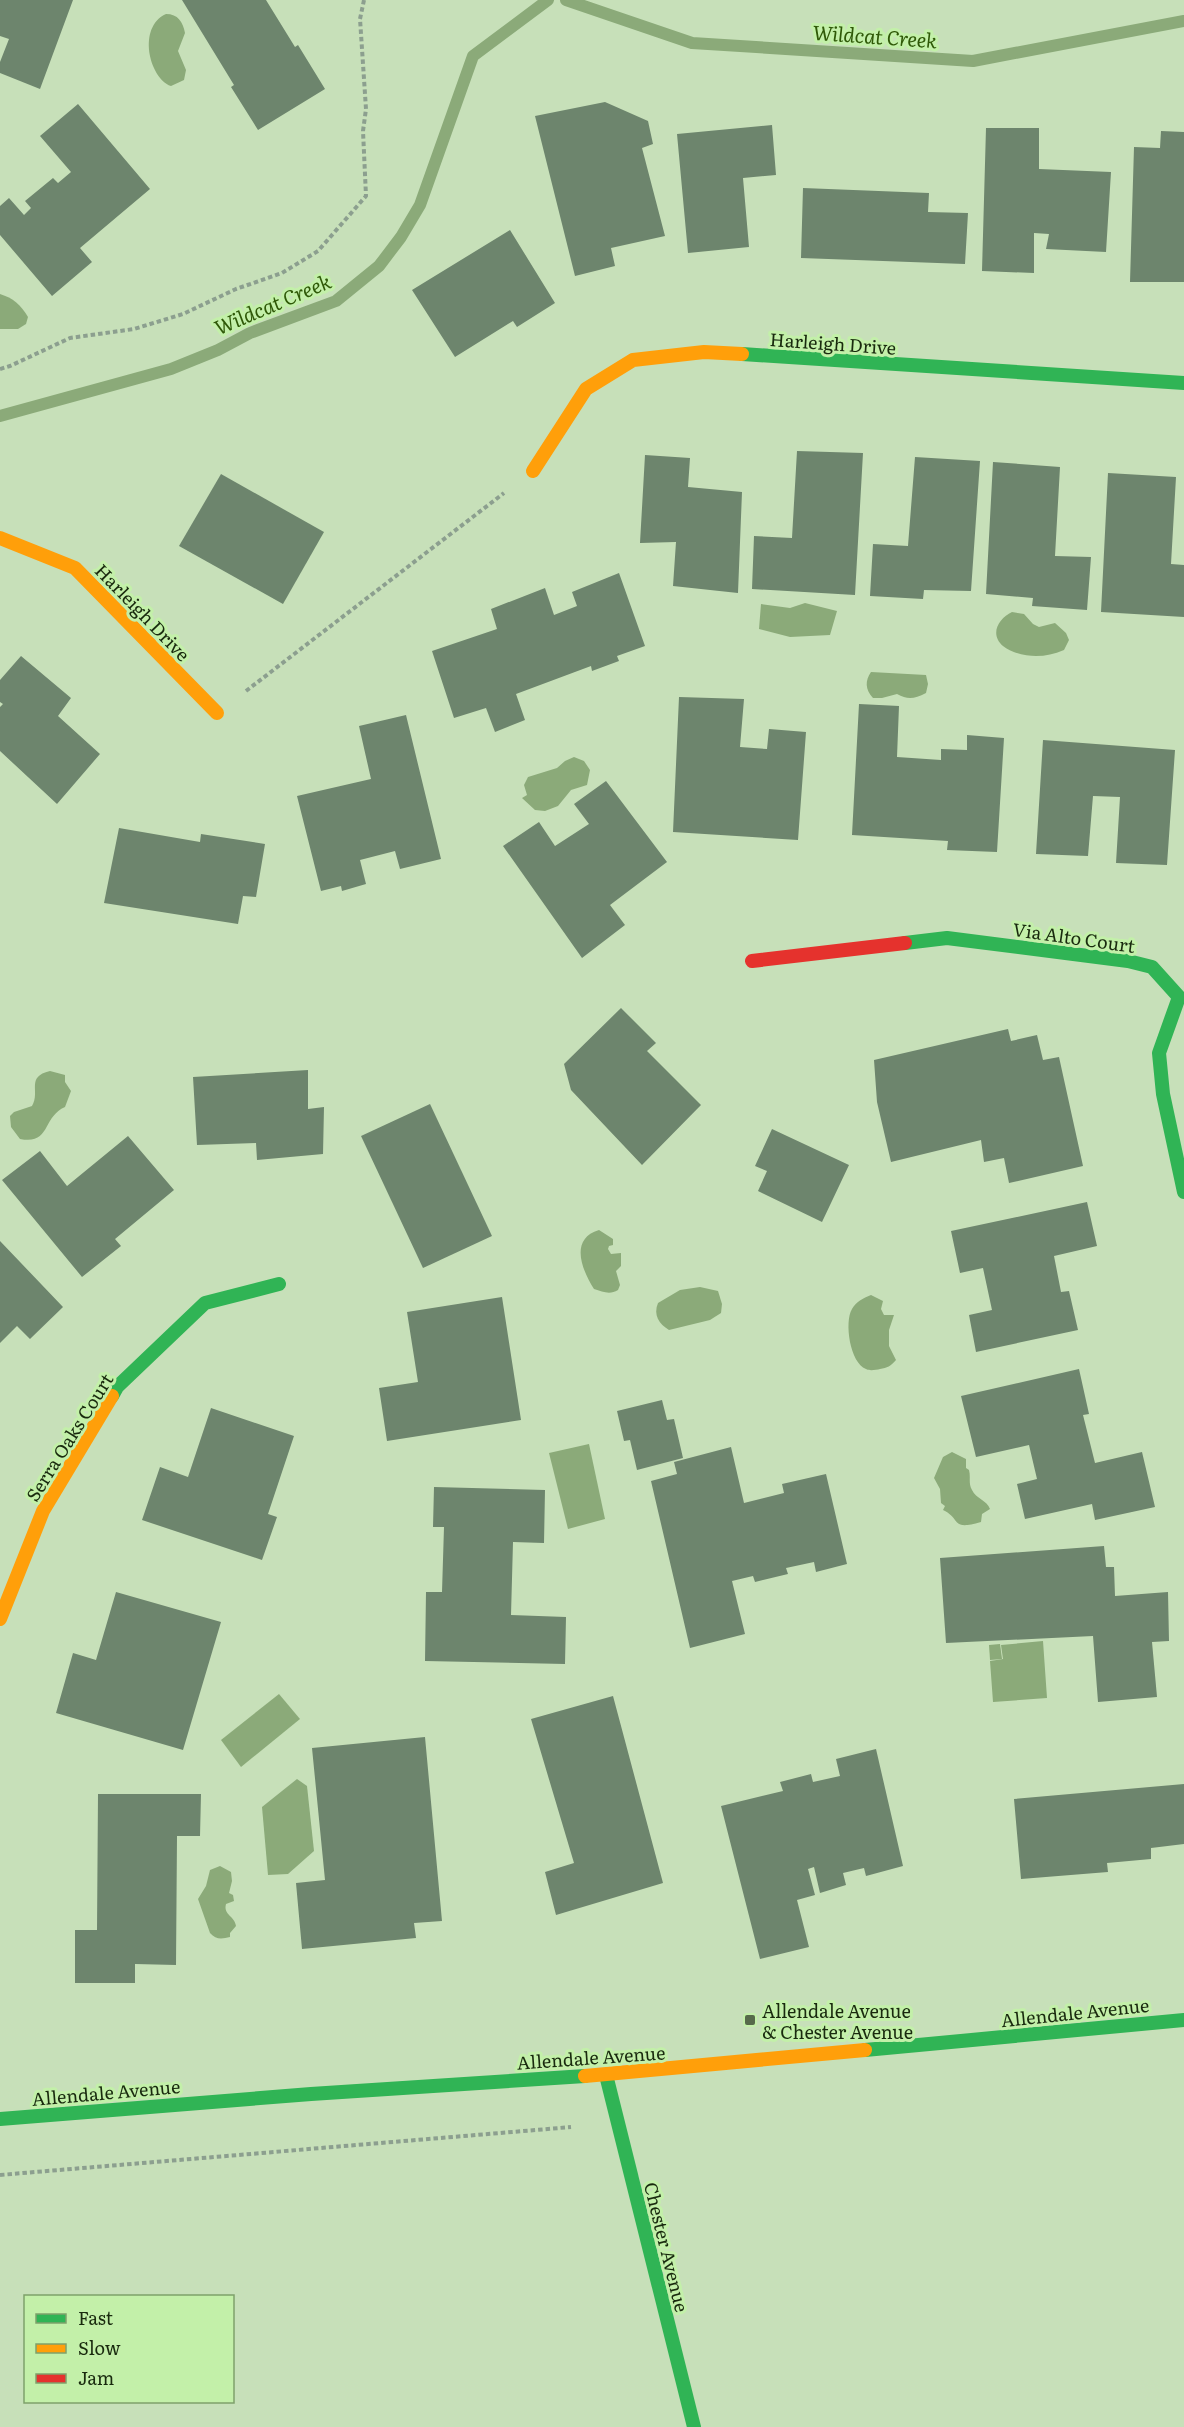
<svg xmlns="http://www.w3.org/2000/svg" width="1184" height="2427" viewBox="0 0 1184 2427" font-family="Literata,serif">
<rect width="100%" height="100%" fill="#c7e0b9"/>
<g fill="#8baa79">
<path d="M166,14c12,0 17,8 19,19l-7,18 8,19 -2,10 -13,6c-22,-8 -34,-59 -5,-72z"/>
<path d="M0,294c13,4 21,11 28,23l-2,7 -8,5h-18z"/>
<path d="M805,603l32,8 -7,24 -40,2 -31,-8 2,-25 29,4z"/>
<path d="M1012,612l12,2 9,10 6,3 16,-4 11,10 3,7 -5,10c-10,4 -18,6 -28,6 -10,0 -25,-3 -33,-10 -14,-12 -4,-28 9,-34z"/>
<path d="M871,672l55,3 2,9 -2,9c-12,6 -18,7 -29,1l-15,4h-9c-8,-9 -8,-17 -2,-26z"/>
<path d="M574,757l10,4 6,9 -3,15 -16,5 -13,16 -13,5 -10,-1 -13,-12 5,-3 -3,-10 4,-8 29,-9 8,-7z"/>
<path d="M50,1071l15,4v7l6,9 -6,16c-23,10 -14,38 -45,32l-9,-12 -1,-11 4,-4 18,-6c9,-15 -7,-29 18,-35z"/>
<path d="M599,1230l14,9v6l-4,1 -1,3 3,5 10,-1v13l-5,5 4,14 -2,5c-8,5 -15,2 -24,-1 -12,-19 -25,-50 5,-59z"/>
<path d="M700,1287l18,4 4,13 -1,9 -11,7 -41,10c-10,-6 -16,-15 -11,-27l22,-13z"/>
<path d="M871,1295l12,6 -2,8 3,6h10l-5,15v16l7,14c-5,6 -9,8 -16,9 -4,1 -11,2 -14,0 -16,-6 -22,-47 -14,-60 4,-7 11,-11 19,-14z"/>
<path d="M589,1444l16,75 -37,10 -19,-76z"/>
<path d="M952,1452l14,7v9l3,2c2,7 -1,13 3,20 4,9 15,10 18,19l-8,5 -1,8c-31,9 -19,-3 -38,-12l2,-4 -4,-3 -1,-14 -6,-11 9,-21z"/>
<path d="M1043,1641l4,57 -54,4 -3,-41 13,-2 -2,-14z"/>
<path d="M1000,1644l2,15 -12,1 -1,-15z"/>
<path d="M279,1694l21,25 -59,48 -20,-27z"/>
<path d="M297,1779l10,7 7,65 -26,23 -20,1 -6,-68z"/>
<path d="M220,1866l11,6 1,9 -3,12 4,2 1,6 -8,3c-3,11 9,12 10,22l-6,7v4c-8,2 -14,3 -20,-4l-12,-34 8,-13 4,-16z"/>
</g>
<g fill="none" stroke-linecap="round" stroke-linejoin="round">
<g stroke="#8baa79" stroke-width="12">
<path d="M566,0l126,43 281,18 211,-40"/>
<path d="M0,416l171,-47 47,-19 32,-17 86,-32 43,-35 22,-29 19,-32 53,-149 75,-56"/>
</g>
</g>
<g fill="#6d856d">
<path d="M0,0h73l-33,89 -40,-16v-11l9,-23 -9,-3z"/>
<path d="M182,0h84l29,47 3,-2 27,44 -67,41 -27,-43 3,-2z"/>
<path d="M605,102l43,19 5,23 -11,4 23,88 -54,12 4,18 -40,10 -40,-160z"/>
<path d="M78,104l72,85 -70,59 12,14 -40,34 -52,-61v-29l9,-8 15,17 7,-7 -6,-7 28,-23 5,5 13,-11 -31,-36z"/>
<path d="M772,125l4,50 -33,3 6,69 -61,6 -11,-119z"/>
<path d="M986,128h53v41l72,3 -5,80 -60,-3 3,-15 -15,-1v40l-52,-2z"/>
<path d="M1161,131l23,1v150h-54l4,-135 26,1z"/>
<path d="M803,188l126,5 -1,19 40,1 -3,51 -164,-6z"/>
<path d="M510,230l45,73 -38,24 -4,-6 -58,36 -43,-67z"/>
<path d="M797,451l66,2 -8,142 -103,-6 2,-53 38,2z"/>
<path d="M645,455l45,3 -2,29 54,5 -4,101 -65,-7 3,-44 -36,1z"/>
<path d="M915,457l65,4 -9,130 -47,-1 -1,9 -53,-3 3,-52 35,2z"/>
<path d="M993,462l67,5 -5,89 36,1 -4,53 -55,-4 1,-8 -47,-4z"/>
<path d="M1108,473l68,4 -5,87 13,1v52l-83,-5z"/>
<path d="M221,474l103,58 -41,72 -104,-58z"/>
<path d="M619,573l26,73 -28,10 2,5 -27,10 -1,-5 -75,28 9,26 -30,12 -9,-24 -32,10 -22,-67 65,-22 -6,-20 54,-21 9,27 23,-9 -5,-14z"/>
<path d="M21,656l50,42 -13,18 42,38 -43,50 -57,-53v-44l3,-3 -3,-2v-22z"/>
<path d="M679,697l65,2 -4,48 27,2 2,-20 37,3 -8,108 -125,-8z"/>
<path d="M859,704l40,2 -2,51 44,3v-11l26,1v-15l37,3 -7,114 -50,-2 1,-9 -96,-6z"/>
<path d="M406,715l35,144 -41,10 -5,-18 -35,9 6,24 -24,7 -1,-5 -20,5 -24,-95 74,-17 -12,-53z"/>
<path d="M1043,740l132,10 -8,115 -51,-2 4,-66 -27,-1 -5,60 -52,-2z"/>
<path d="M606,781l61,81 -57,43 15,20 -43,33 -79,-112 36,-24 16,24 34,-22 -15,-20z"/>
<path d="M119,828l81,14 1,-8 64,10 -9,53 -13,-1 -5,28 -134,-21z"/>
<path d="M621,1008l35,35 -9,8 54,54 -59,60 -71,-75 -7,-26z"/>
<path d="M1008,1029l3,12 26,-6 6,25 16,-3 24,109 -74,17 -5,-25 -20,4 -3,-22 -90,22 -14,-60 -3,-42z"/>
<path d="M308,1070v39l16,-2 -1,47 -66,6 -1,-17 -59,2 -4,-68z"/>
<path d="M430,1104l62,132 -69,32 -62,-132z"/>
<path d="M772,1129l77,36 -27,57 -64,-31 9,-20 -12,-5z"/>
<path d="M128,1136l46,54 -59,49 6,7 -39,31 -80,-97 38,-29 27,35z"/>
<path d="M1087,1202l10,44 -43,10 7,36 8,-1 9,39 -102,22 -7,-37 23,-5 -9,-42 -23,5 -9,-42z"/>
<path d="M0,1241l63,66 -33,32 -13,-13 -17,17z"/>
<path d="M502,1297l19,123 -134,21 -8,-53 39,-6 -11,-70z"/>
<path d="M1079,1369l10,45 -6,1 12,48 47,-11 13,55 -60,13 -3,-16 -67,15 -8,-35 20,-5 -8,-34 -53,12 -15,-61z"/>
<path d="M662,1400l5,20 7,-1 9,39 -46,12 -7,-30 -6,1 -7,-30z"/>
<path d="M211,1408l83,28 -26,78 9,3 -15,43 -120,-40 18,-53 28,10z"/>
<path d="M731,1447l13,56 40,-10 -2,-9 44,-10 21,90 -31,8 -2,-10 -28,6 2,6 -33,8 -2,-6 -21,5 13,53 -55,14 -39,-167 26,-7 -3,-12z"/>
<path d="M434,1487l111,3 -1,53 -31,-1 -2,73 55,2 -1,47 -140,-3 1,-69h16l2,-65h-11z"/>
<path d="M1104,1546l2,21h8l1,29 53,-4 1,49 -17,1 5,55 -59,5 -5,-66 -147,7 -6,-85z"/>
<path d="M116,1592l105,30 -38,128 -127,-37 17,-60 23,7z"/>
<path d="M613,1696l50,187 -107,32 -11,-43 29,-9 -43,-144z"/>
<path d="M425,1737l17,184 -28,2 2,15 -114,11 -6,-66 29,-3 -13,-132z"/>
<path d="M876,1749l27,117 -37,10 -2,-8 -21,5 3,12 -26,8 -6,-26 -6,2 7,26 -18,5 12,47 -49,12 -39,-153 62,-15 -3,-9 31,-8 2,8 27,-6 -4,-17z"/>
<path d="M1184,1784v60l-33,4v11l-44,4 1,9 -87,7 -7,-80z"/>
<path d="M98,1794h103l-1,42h-23l-1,129 -41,-1v19h-60v-53h22z"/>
</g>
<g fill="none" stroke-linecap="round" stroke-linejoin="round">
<g stroke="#8c9f8f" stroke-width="4" stroke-dasharray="4.5 3" stroke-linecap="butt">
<path d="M0,369l10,-3 60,-28 64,-9 49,-15 53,-25 46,-16 36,-22 48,-55 -3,-65 3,-22 -6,-90 4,-19"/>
<path d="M246,691l258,-198"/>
<path d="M0,2175l571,-48"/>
</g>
<g stroke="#30b455" stroke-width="14">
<path d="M742,354l442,29"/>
<path d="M905,943l42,-5 181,23 24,6 27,30 -20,56 4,41 21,98"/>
<path d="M112,1396l5,-9 88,-84 74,-19"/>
<path d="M865,2050l319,-30"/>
<path d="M606,2075l88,352"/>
<path d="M0,2119l311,-25 274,-18"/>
</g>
<g stroke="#ff9f0a" stroke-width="14">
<path d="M533,471l53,-82 47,-29 71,-8 38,2"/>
<path d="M0,538l75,30 142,145"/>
<path d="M0,1619l43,-108 69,-115"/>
<path d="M585,2076l280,-26"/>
</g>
<path stroke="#e5322d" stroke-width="14" d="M752,961l153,-18"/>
</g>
<rect fill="#566a4a" stroke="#c3f0a9" stroke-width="2" x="744" y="2014" width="12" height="12" rx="3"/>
<g text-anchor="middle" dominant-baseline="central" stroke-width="6" stroke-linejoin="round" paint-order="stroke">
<g font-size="18" fill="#192a0e" stroke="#c3f0a9">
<text transform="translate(833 343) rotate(4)">Harleigh Drive</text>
<text transform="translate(143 612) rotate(46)">Harleigh Drive</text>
<text transform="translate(1074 937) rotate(8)">Via Alto Court</text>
<text transform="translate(69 1437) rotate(-58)">Serra Oaks Court</text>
<text transform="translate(1075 2012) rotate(-6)">Allendale Avenue</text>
<text transform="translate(591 2057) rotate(-4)">Allendale Avenue</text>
<text transform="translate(106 2092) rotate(-5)">Allendale Avenue</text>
<text transform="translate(667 2247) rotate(76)">Chester Avenue</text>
</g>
<g font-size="18" fill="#192a0e" stroke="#c3f0a9" text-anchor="start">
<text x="762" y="2010">Allendale Avenue<tspan x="762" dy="21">&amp; Chester Avenue</tspan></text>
</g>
<g font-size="20" font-style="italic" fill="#2f5908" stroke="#c3f0a9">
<text transform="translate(875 35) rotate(4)">Wildcat Creek</text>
<text transform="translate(272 303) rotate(-23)">Wildcat Creek</text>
</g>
</g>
<rect x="24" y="2295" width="210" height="108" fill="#c3f0a9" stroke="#7fa16b" stroke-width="1.5"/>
<rect x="36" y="2314" width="30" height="9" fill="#30b455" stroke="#7fa16b" stroke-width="1.5"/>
<text x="78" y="2325" font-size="18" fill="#192a0e">Fast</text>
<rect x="36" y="2344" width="30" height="9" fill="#ff9f0a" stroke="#7fa16b" stroke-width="1.5"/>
<text x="78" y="2355" font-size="18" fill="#192a0e">Slow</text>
<rect x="36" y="2374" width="30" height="9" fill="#e5322d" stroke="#7fa16b" stroke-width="1.5"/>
<text x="78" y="2385" font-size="18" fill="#192a0e">Jam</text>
</svg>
